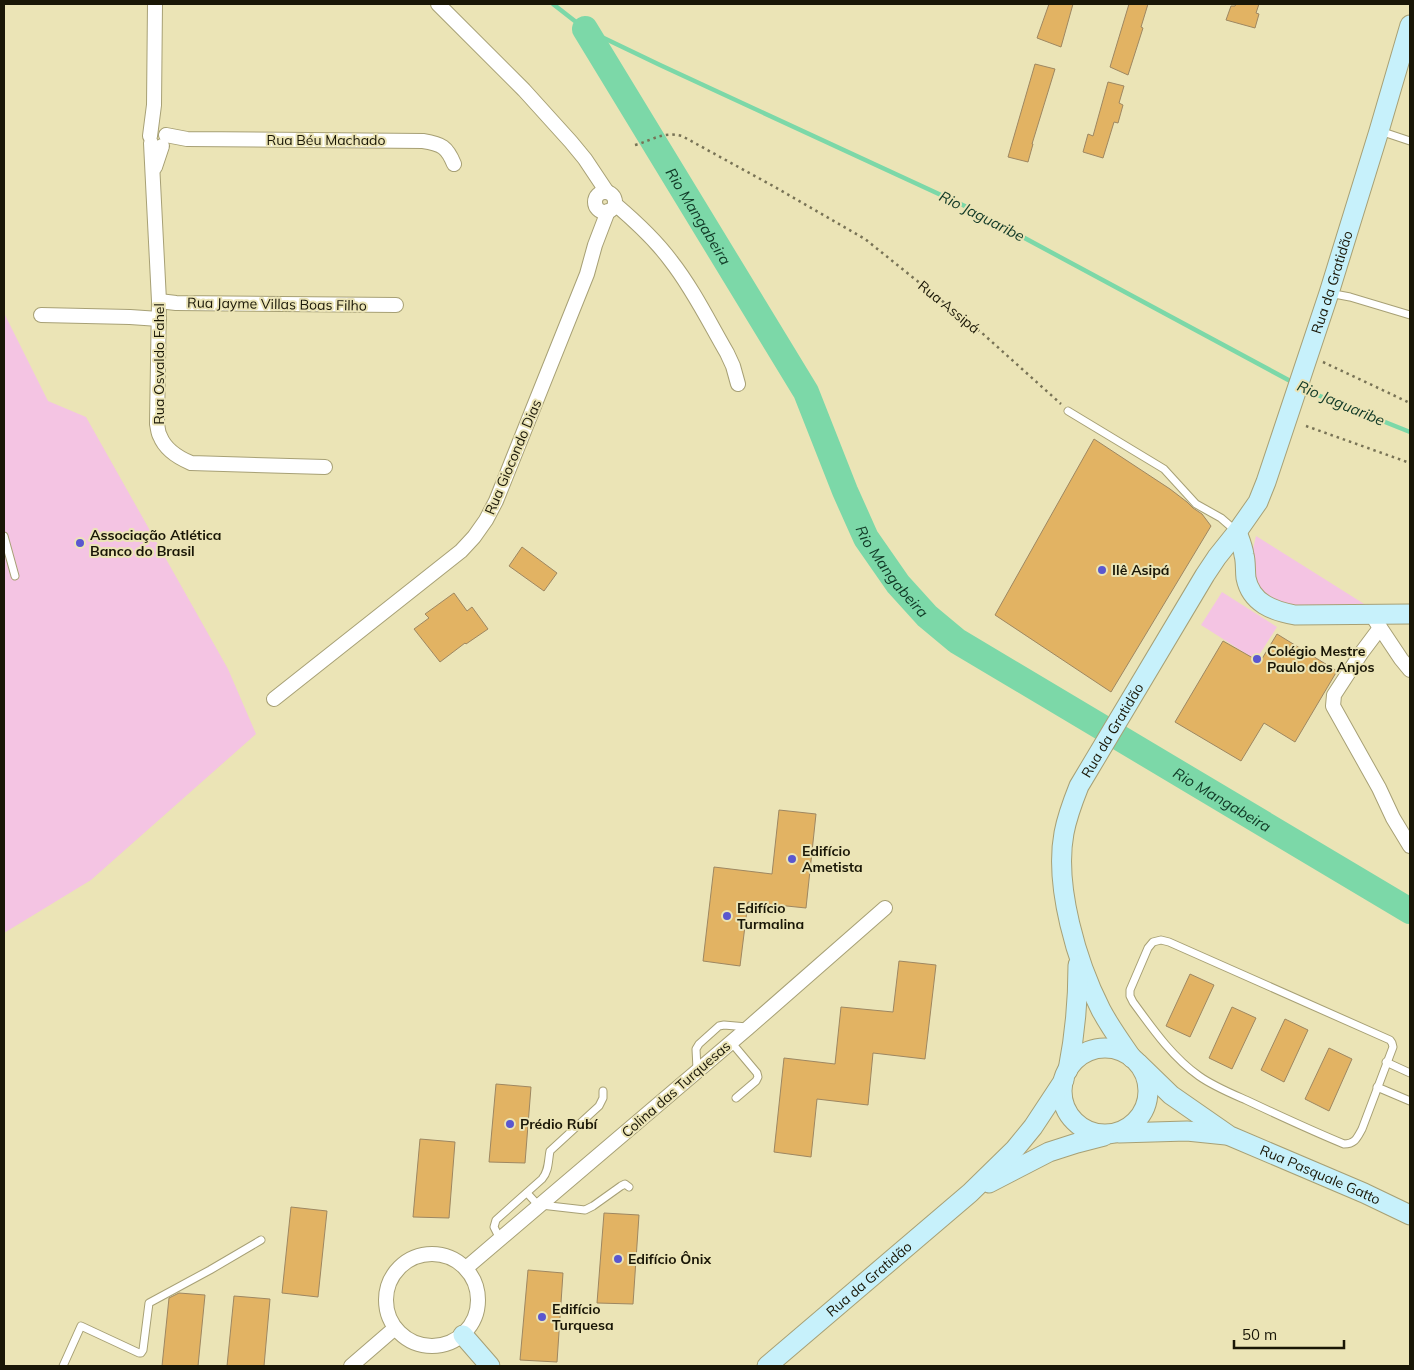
<svg xmlns="http://www.w3.org/2000/svg" width="1414" height="1370" viewBox="0 0 1414 1370" font-family="Mulish,sans-serif">
<rect width="100%" height="100%" fill="#ebe4b6"/>
<g fill="#f4c4e3">
<path d="M4,313l44,88 38,16 142,252 28,65 -165,146 -87,53z"/>
<path d="M1256,536l113,71 -88,-1 -15,-9 -9,-14 -5,-14v-16z"/>
<path d="M1222,592l55,35 -21,33 -55,-35z"/>
</g>
<g fill="none" stroke-linecap="round" stroke-linejoin="round">
<g stroke="#7cd8a8" stroke-width="4.5">
<path d="M553,4l32,25 75,36 307,142 327,176"/>
<path d="M1303,388l12,6 95,38"/>
</g>
<path stroke="#7cd8a8" stroke-width="26" id="s1" d="M585,29l221,363 39,99 21,47 32,46 29,32 30,25 453,270"/>
</g>
<g fill="#e2b363" stroke="#9e8761">
<path d="M1049,4h24l-12,43 -24,-9z"/>
<path d="M1129,4h19l-7,23 2,1 -15,47 -18,-8z"/>
<path d="M1236,4h23l-3,9 3,1 -4,14 -29,-8 5,-14h4z"/>
<path d="M1035,64l20,5 -23,75h1l-5,18 -20,-5z"/>
<path d="M1108,82l16,4 -5,17 4,2 -5,18 -4,-1 -11,36 -20,-6 5,-18 5,2z"/>
<path d="M1094,439l76,50 17,13 6,6 9,6 9,12 -100,166 -116,-77z"/>
<path d="M522,547l35,26 -13,18 -35,-25z"/>
<path d="M454,593l13,18 5,-4 16,22 -22,15 -1,-1 -25,19 -26,-33 15,-11 -4,-4z"/>
<path d="M1277,634l60,37 -42,71 -31,-19 -23,38 -66,-39 48,-81 37,21z"/>
<path d="M779,810l37,4 -10,94 -58,-6 -8,64 -37,-5 11,-94 58,7z"/>
<path d="M899,961l37,4 -11,94 -52,-6 -5,52 -51,-6 -6,58 -37,-5 10,-94 51,6 6,-57 52,5z"/>
<path d="M1190,974l24,11 -24,52 -24,-11z"/>
<path d="M1232,1007l24,11 -24,51 -23,-11z"/>
<path d="M1285,1019l23,11 -24,52 -23,-12z"/>
<path d="M1329,1048l23,11 -23,52 -24,-12z"/>
<path d="M496,1084l35,3 -6,76 -36,-1z"/>
<path d="M420,1139l35,3 -6,76 -36,-1z"/>
<path d="M291,1207l36,4 -9,86 -36,-4z"/>
<path d="M604,1213l35,2 -6,89 -36,-1z"/>
<path d="M528,1270l35,3 -6,89 -37,-2z"/>
<path d="M179,1293l26,2 -7,71h-36l7,-68z"/>
<path d="M234,1296l36,3 -6,67h-37z"/>
</g>
<g fill="none" stroke-linecap="round" stroke-linejoin="round">
<g stroke="#a7a075" stroke-width="9">
<g id="lane">
<path d="M1380,131l30,10"/>
<path d="M1329,293l21,4 60,18"/>
<path d="M1068,411l96,58 32,35 25,14 16,14"/>
<path d="M4,536l11,40"/>
<path d="M1161,940l8,2 221,98 2,3 1,4 -31,82c-5,9 -7,15 -18,15 -34,-14 -66,-29 -98,-44 -16,-7 -33,-14 -47,-24 -27,-19 -47,-48 -66,-74l-3,-6v-6l18,-42 5,-6z"/>
<path d="M731,1042l26,31 1,4 -2,4 -20,17"/>
<path d="M1386,1062l24,11"/>
<path d="M697,1069l-1,-20 3,-5 20,-18 5,-1 23,2"/>
<path d="M1377,1087l33,14"/>
<path d="M527,1193l12,13"/>
<path d="M541,1205l44,5 8,-4 28,-20 4,-2 4,3"/>
<path d="M500,1239l-6,-12 2,-7 46,-41c7,-8 6,-18 8,-28l49,-45 4,-8v-7"/>
<path d="M63,1366l18,-40 58,27h2l2,-3 6,-47 61,-33 51,-30"/>
</g>
</g>
<g stroke="#a7a075" stroke-width="16">
<g id="street">
<path d="M438,4l86,86 47,52 14,17 22,33"/>
<path d="M166,135l21,4 236,2c19,3 24,6 31,23"/>
<path d="M150,136l4,-31 1,-101"/>
<path d="M151,143l8,158 -2,123c1,4 1,9 3,12 5,13 19,22 31,27l134,4"/>
<path d="M155,167l7,-21"/>
<circle cx="605" cy="202" r="10"/>
<path d="M615,204c20,17 40,35 56,57 22,28 38,61 56,92l6,13 5,18"/>
<path d="M159,301l17,2 220,2"/>
<path d="M41,315l89,2 29,2"/>
<path d="M1375,620l26,39 9,11"/>
<path d="M1380,628l-18,24 -28,43 -1,11 46,82 14,30 17,28"/>
<path d="M274,699l187,-148 13,-14 12,-17 10,-19 91,-227 8,-29 13,-34"/>
<circle cx="432" cy="1300" r="46"/>
<path d="M466,1268l282,-240 137,-120"/>
<path d="M351,1366l44,-38"/>
</g>
</g>
<g stroke="#a7a075" stroke-width="21">
<g id="secondary">
<path d="M1237,532c3,8 6,15 7,23 2,7 1,15 2,23 5,25 27,33 49,37l115,-1"/>
<circle cx="1105" cy="1091" r="43"/>
<path id="s2" d="M1132,1058c-11,-16 -22,-31 -31,-48 -24,-47 -47,-124 -37,-177 3,-16 9,-32 15,-47l126,-211 12,-18 20,-25 21,-30 8,-20 63,-189 50,-162 31,-106"/>
<path id="s3" d="M1138,1063l33,32 59,41 134,57 46,22"/>
<path d="M1068,1070c7,-35 10,-69 10,-105"/>
<path d="M1119,1133l68,-2 39,4"/>
<path d="M989,1183l60,-31 28,-9 27,-7"/>
<path d="M463,1335l27,31"/>
<path id="s4" d="M767,1366l203,-173 45,-44 18,-22 31,-47"/>
</g>
</g>
<g stroke="#787356" stroke-width="2.5" stroke-dasharray="2.5 4" stroke-linecap="butt">
<path d="M635,145c18,-5 28,-14 47,-9l91,50 92,53 117,94 79,71"/>
<path d="M1323,362l87,41"/>
<path d="M1306,426l104,37"/>
</g>
<use href="#lane" stroke="#fff" stroke-width="7"/>
<use href="#street" stroke="#fff" stroke-width="14"/>
<use href="#secondary" stroke="#c7f1fb" stroke-width="19"/>
</g>
<g fill="#5a57cf" stroke="#ebe4b6" stroke-width="2">
<circle cx="80" cy="543" r="5"/>
<circle cx="1102" cy="570" r="5"/>
<circle cx="1257" cy="659" r="5"/>
<circle cx="792" cy="859" r="5"/>
<circle cx="727" cy="916" r="5"/>
<circle cx="510" cy="1124" r="5"/>
<circle cx="618" cy="1259" r="5"/>
<circle cx="542" cy="1317" r="5"/>
</g>
<g text-anchor="middle" dominant-baseline="central" stroke-width="4" stroke-linejoin="round" paint-order="stroke">
<g font-size="14" fill="#191606" stroke="#ebe4b6">
<text x="326" y="140">Rua Béu Machado</text>
<text stroke="none"><textPath href="#s2" startOffset="858">Rua da Gratidão</textPath></text>
<text transform="translate(277 304) rotate(1)">Rua Jayme Villas Boas Filho</text>
<text transform="translate(949 307) rotate(39)">Rua Assipá</text>
<text transform="translate(159 364) rotate(-90)">Rua Osvaldo Fahel</text>
<text transform="translate(513 457) rotate(-67)">Rua Giocondo Dias</text>
<text stroke="none"><textPath href="#s2" startOffset="355">Rua da Gratidão</textPath></text>
<text transform="translate(676 1089) rotate(-41)">Colina das Turquesas</text>
<text stroke="none"><textPath href="#s3" startOffset="216">Rua Pasquale Gatto</textPath></text>
<text stroke="none"><textPath href="#s4" startOffset="134">Rua da Gratidão</textPath></text>
</g>
<g font-size="14" font-weight="bold" fill="#191606" stroke="#ebe4b6" text-anchor="start">
<text x="90" y="535">Associação Atlética<tspan x="90" dy="16">Banco do Brasil</tspan></text>
<text x="1112" y="570">Ilê Asipá</text>
<text x="1267" y="651">Colégio Mestre<tspan x="1267" dy="16">Paulo dos Anjos</tspan></text>
<text x="802" y="851">Edifício<tspan x="802" dy="16">Ametista</tspan></text>
<text x="737" y="908">Edifício<tspan x="737" dy="16">Turmalina</tspan></text>
<text x="520" y="1124">Prédio Rubí</text>
<text x="628" y="1259">Edifício Ônix</text>
<text x="552" y="1309">Edifício<tspan x="552" dy="16">Turquesa</tspan></text>
</g>
<g font-size="15" font-style="italic" fill="#113926" stroke="#ebe4b6">
<text stroke="none"><textPath href="#s1" startOffset="219">Rio Mangabeira</textPath></text>
<text transform="translate(982 216) rotate(27)">Rio Jaguaribe</text>
<text transform="translate(1341 403) rotate(23)">Rio Jaguaribe</text>
<text stroke="none"><textPath href="#s1" startOffset="625">Rio Mangabeira</textPath></text>
<text stroke="none"><textPath href="#s1" startOffset="1030">Rio Mangabeira</textPath></text>
</g>
</g>
<rect width="1414" height="1370" fill="none" stroke="#191606" stroke-width="10"/>
<path d="M1234 1340v8h110v-8" fill="none" stroke="#191606" stroke-width="2.5"/>
<text x="1242" y="1340" font-size="15" fill="#191606" stroke="#ebe4b6" stroke-width="4" paint-order="stroke">50 m</text>
</svg>
